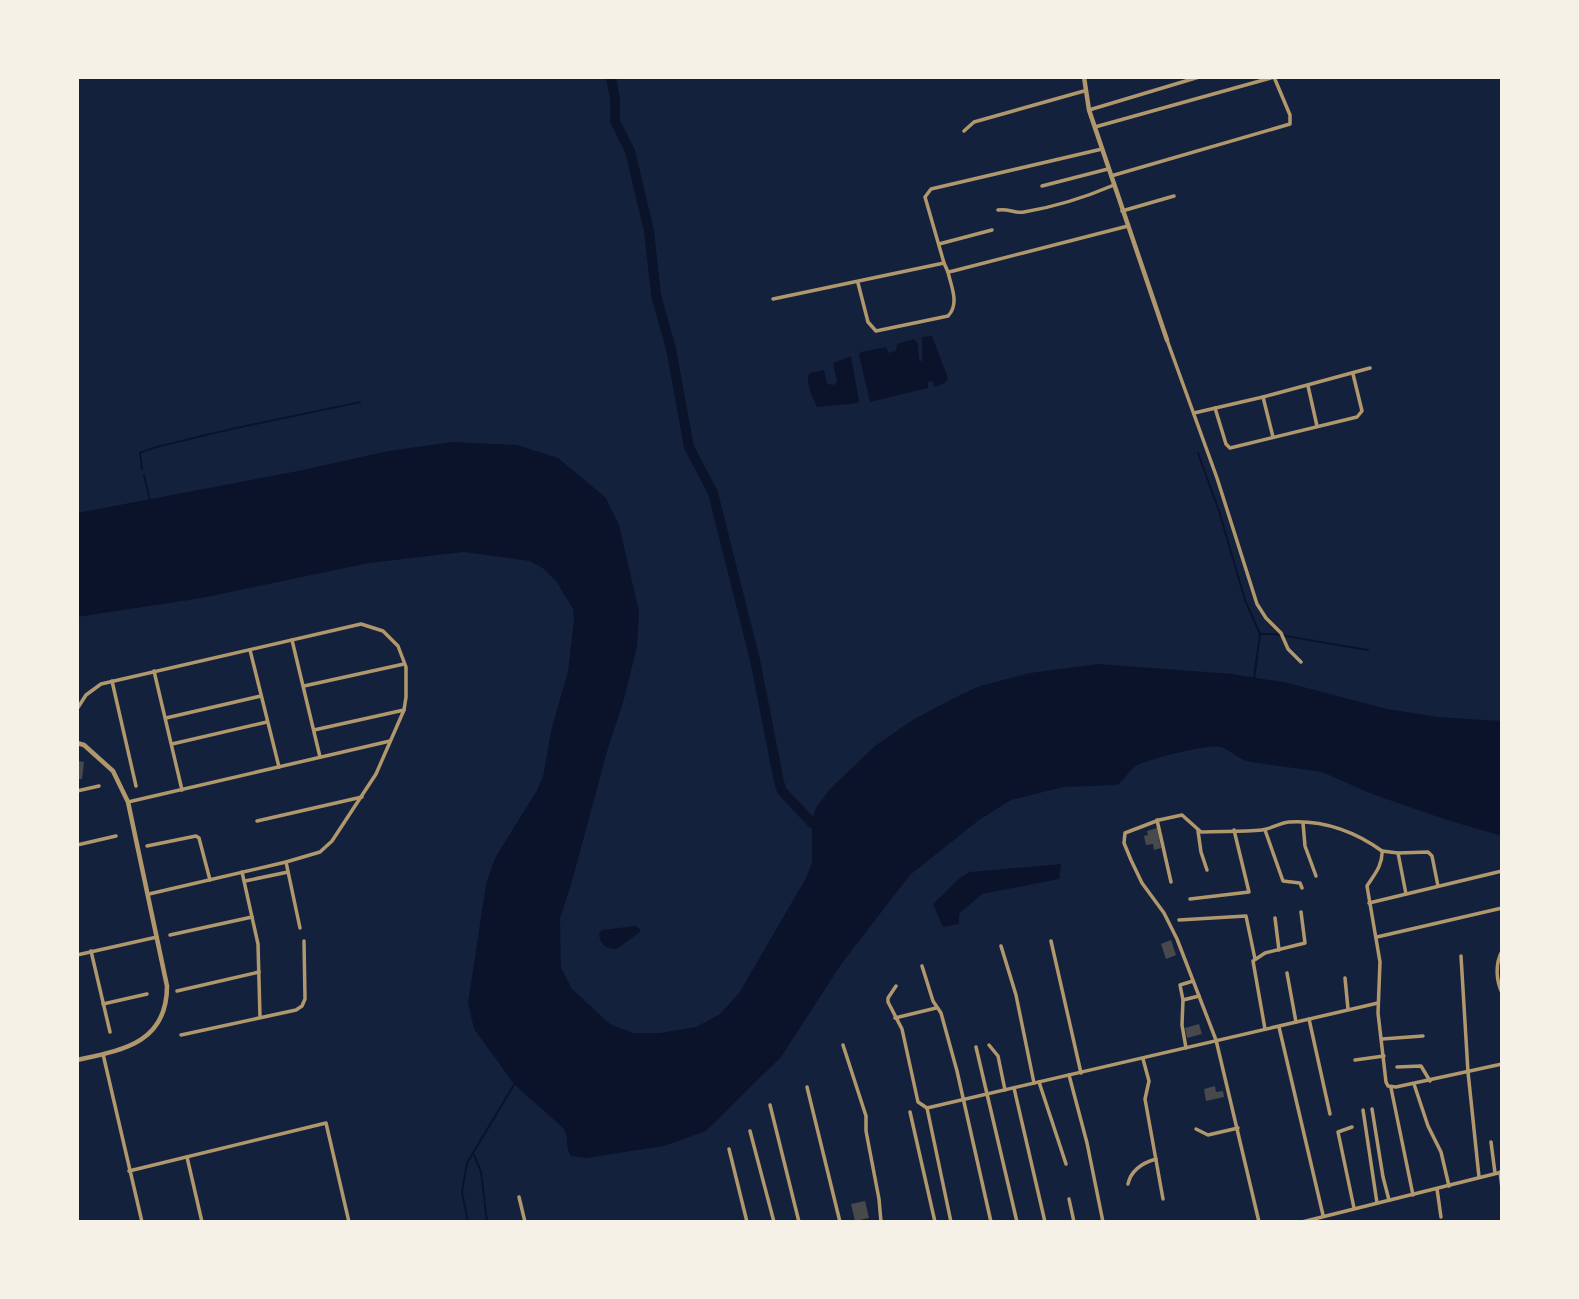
<svg xmlns="http://www.w3.org/2000/svg" width="1579" height="1299" viewBox="0 0 1579 1299" font-family="Bitter,serif">
<rect width="100%" height="100%" fill="#14213d"/>
<g fill="#0b132b">
<path d="M932,336l16,42 -3,5 -11,4 -1,-6 -5,1v6l-58,14 -11,-47 2,-3 25,-5 3,6 7,-2 1,-7 17,-5 4,5 1,15 3,3v-25z"/>
<path d="M851,356l8,44 -1,3 -41,4c-4,-10 -12,-23 -8,-34l15,-3 3,14 7,1 3,-4 -4,-18z"/>
<path d="M453,442l64,3 41,13 48,40 13,27 20,86 -2,36 -14,56 -15,45 -37,137 -11,33 1,50 11,21 38,35 23,9h27l36,-6 24,-13 19,-21 67,-115 6,-16v-39l4,-16 15,-19 44,-42 39,-27 46,-24 20,-9 50,-13 68,-9 135,10 55,9 99,26 51,8 64,4v115l-55,-16 -75,-26 -50,-22 -72,-10c-12,-3 -20,-12 -29,-15 -14,-3 -72,12 -85,19 -8,5 -11,14 -19,19l-54,2 -52,13 -32,20 -69,55 -68,88 -61,94 -75,74 -42,15 -78,12 -15,-2c-6,-8 -2,-18 -7,-27l-50,-45 -40,-55 -6,-26 18,-119 9,-26 41,-66 7,-15 8,-46 17,-60 6,-51 -1,-11 -17,-28 -12,-12 -14,-8 -66,-9 -95,11 -167,35 -125,19v-104l221,-42 90,-20z"/>
<path d="M1061,864l-2,15 -77,15 -23,20v10l-16,3 -10,-23 28,-27 9,-5z"/>
<path d="M635,926l5,3v3l-23,17c-11,0 -17,-4 -18,-15l3,-4z"/>
</g>
<g fill="none" stroke-linecap="round" stroke-linejoin="round">
<g stroke="#0b132b" stroke-width="2">
<path d="M1198,453l21,58 26,89 15,34 -6,45"/>
<path d="M142,469l-2,-16c15,-7 30,-9 46,-13 57,-15 116,-25 174,-38"/>
<path d="M144,475l6,26"/>
<path d="M1261,634h13l94,16"/>
<path d="M474,1155l7,17 6,50"/>
<path d="M468,1222l-6,-30 5,-29 48,-80"/>
</g>
<path stroke="#0b132b" stroke-width="10" d="M611,77l4,22v22l15,30 19,80 7,64 15,54 18,98 24,46 42,167 24,122 3,9 30,32 13,2"/>
</g>
<g fill="#48494c">
<path d="M77,761l7,1 -2,17h-5z"/>
<path d="M1157,828l4,20 -7,2 -1,-6 -7,1 -2,-9 4,-1 -1,-4z"/>
<path d="M1171,940l5,15 -10,4 -5,-15z"/>
<path d="M1199,1024l3,10 -15,4 -2,-10z"/>
<path d="M1215,1086l1,6 7,-1 1,6 -18,4 -2,-12z"/>
<path d="M865,1201l4,17 -14,3 -4,-17z"/>
</g>
<g fill="none" stroke-linecap="round" stroke-linejoin="round">
<g stroke="#b1986c" stroke-width="3.5">
<path d="M1089,110l110,-33"/>
<path d="M1095,127l179,-50"/>
<path d="M964,131l10,-9 110,-31"/>
<path d="M1102,149l-171,40 -6,8 19,66 4,9 5,-1 175,-45"/>
<path d="M1111,176l179,-52v-9l-16,-38"/>
<path d="M1042,186l66,-17"/>
<path d="M998,210c10,-2 17,4 26,2 30,-5 62,-15 90,-27"/>
<path d="M1122,211l52,-15"/>
<path d="M939,244l53,-14"/>
<path d="M858,283l10,39 8,9 72,-15c12,-12 3,-30 0,-44"/>
<path d="M773,299l171,-36"/>
<path d="M1167,340l50,138 40,126 9,14 15,15 7,16 13,13"/>
<path d="M1308,386l9,40"/>
<path d="M1263,397l10,40"/>
<path d="M1215,408l11,36 4,4 127,-31 5,-6 -9,-37"/>
<path d="M1194,413l69,-16 107,-29"/>
<path d="M292,640l28,117"/>
<path d="M250,650l29,117"/>
<path d="M154,671l28,119"/>
<path d="M112,681l24,105"/>
<path d="M304,686l100,-22"/>
<path d="M77,709l9,-14 15,-11 260,-60 22,7 15,15 8,21v30l-2,13 -28,64 -44,67 -12,11 -34,10 -137,32"/>
<path d="M166,718l95,-22"/>
<path d="M314,730l90,-20"/>
<path d="M172,744l95,-22"/>
<path d="M77,791l22,-5"/>
<path d="M128,802l262,-61"/>
<path d="M1157,820l14,62"/>
<path d="M257,821l105,-24"/>
<path d="M1303,823l2,23 11,30"/>
<path d="M1265,830l18,51 17,2 2,5"/>
<path d="M1198,831l3,21 6,18"/>
<path d="M77,845l39,-9"/>
<path d="M147,846l49,-10 3,2 11,42"/>
<path d="M1382,851l16,2 30,-1 4,4 6,30"/>
<path d="M1398,853l8,41"/>
<path d="M286,862l14,66"/>
<path d="M242,872l16,72 2,73"/>
<path d="M245,881l43,-9"/>
<path d="M1190,899l59,-7 -15,-62"/>
<path d="M1369,903l133,-32"/>
<path d="M1275,918l4,32"/>
<path d="M1179,920l67,-4 9,43"/>
<path d="M170,935l82,-18"/>
<path d="M1377,937l125,-29"/>
<path d="M1051,941l30,132"/>
<path d="M1001,946l15,49 18,88"/>
<path d="M91,951l19,81"/>
<path d="M1502,951c-7,13 -6,29 0,42"/>
<path d="M77,955l80,-18"/>
<path d="M1461,956l7,116 11,105"/>
<path d="M922,966l11,35 8,12 16,58 34,151"/>
<path d="M1287,973l9,49"/>
<path d="M1345,978l3,31"/>
<path d="M1193,981l-13,4 3,15 16,-4"/>
<path d="M896,986l-8,12v4l14,27 16,73 9,6"/>
<path d="M177,991l82,-19"/>
<path d="M1183,1000l-1,25 4,23"/>
<path d="M103,1004l44,-10"/>
<path d="M895,1018l41,-10"/>
<path d="M1309,1019l21,95"/>
<path d="M1279,1027l44,188"/>
<path d="M1265,1029l-12,-68 12,-8 40,-10 -4,-31"/>
<path d="M181,1035l115,-25 6,-4 3,-7 -1,-58"/>
<path d="M1382,1039l41,-3"/>
<path d="M843,1045l23,71v15l13,68 2,23"/>
<path d="M989,1045l9,11 7,34"/>
<path d="M976,1047l41,175"/>
<path d="M103,1054l39,168"/>
<path d="M1143,1059l6,22 -4,18 18,100"/>
<path d="M1355,1060l29,-4"/>
<path d="M1397,1067l24,-1 9,15"/>
<path d="M1069,1075l18,68 16,79"/>
<path d="M1039,1082l27,82"/>
<path d="M1414,1084l14,42 13,26 8,34"/>
<path d="M807,1087l33,135"/>
<path d="M1014,1088l31,134"/>
<path d="M1391,1088l22,107"/>
<path d="M770,1105l29,117"/>
<path d="M927,1108l451,-105"/>
<path d="M927,1108l24,114"/>
<path d="M1372,1109l11,68 6,23"/>
<path d="M1363,1110l14,93"/>
<path d="M910,1112l25,110"/>
<path d="M1352,1127l-14,5 16,76"/>
<path d="M1196,1129l12,6 30,-7"/>
<path d="M750,1131l24,91"/>
<path d="M1491,1142l4,31"/>
<path d="M729,1149l18,73"/>
<path d="M187,1157l15,65"/>
<path d="M129,1171l197,-48 23,99"/>
<path d="M1500,1172l2,16"/>
<path d="M1128,1184c3,-14 14,-21 28,-25"/>
<path d="M1437,1189l4,28"/>
<path d="M519,1197l6,25"/>
<path d="M1069,1199l5,23"/>
<path d="M1259,1222l-43,-182 -39,-101 -13,-26 -22,-30 -11,-23 -7,-17 1,-10 34,-13 23,-5 19,17c21,-1 41,0 61,-2 9,-1 17,-7 27,-8 34,-2 65,9 93,29 1,14 -8,24 -15,35l13,76 -2,51 8,69 2,4 8,1 106,-23"/>
<path d="M1302,1222l200,-50"/>
</g>
<g stroke="#b1986c" stroke-width="4.5">
<path d="M1084,77l5,33 78,230"/>
<path d="M77,743l7,2 29,26 15,31 39,184c0,57 -44,64 -90,74"/>
</g>
</g>
<rect width="1579" height="1299" fill="none" stroke="#f6f1e7" stroke-width="158"/>
</svg>
